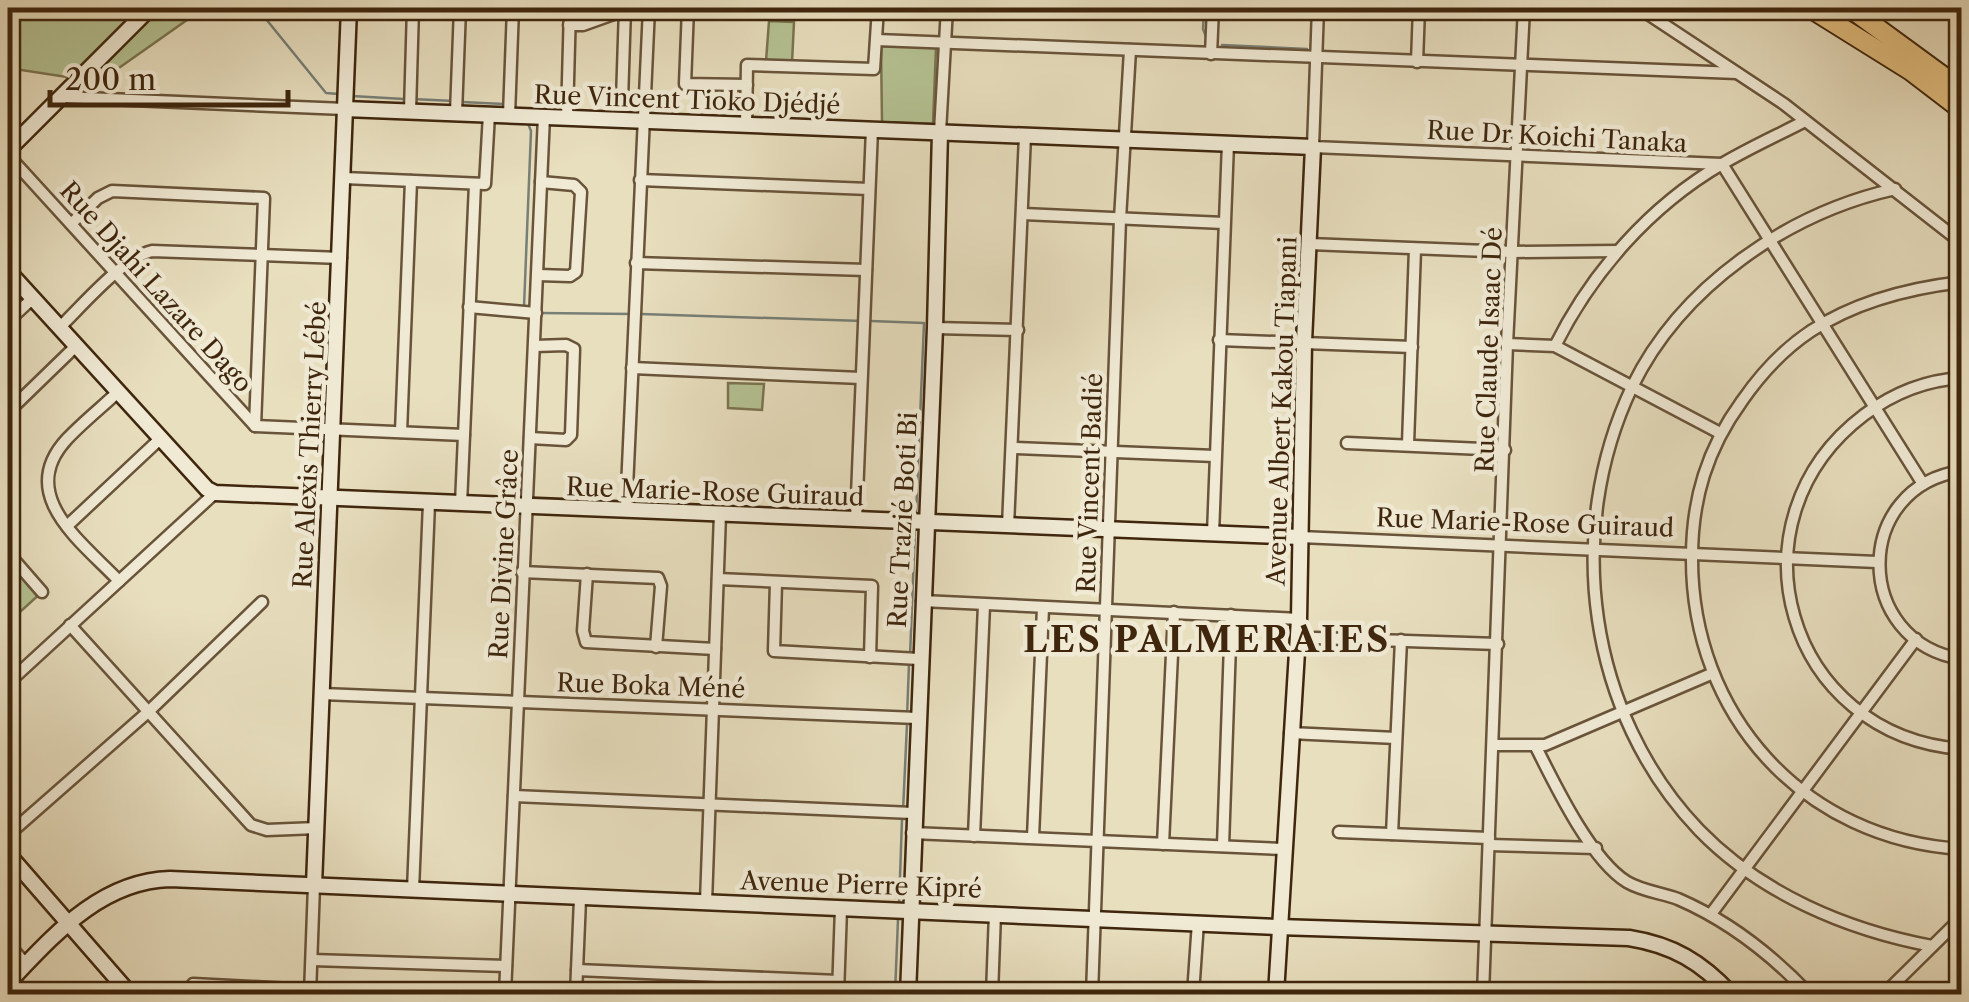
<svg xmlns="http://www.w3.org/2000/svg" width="1969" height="1002" viewBox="0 0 1969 1002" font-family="'Libre Caslon Text',serif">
<rect width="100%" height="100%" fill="#e8dfbf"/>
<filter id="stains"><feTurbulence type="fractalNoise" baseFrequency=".002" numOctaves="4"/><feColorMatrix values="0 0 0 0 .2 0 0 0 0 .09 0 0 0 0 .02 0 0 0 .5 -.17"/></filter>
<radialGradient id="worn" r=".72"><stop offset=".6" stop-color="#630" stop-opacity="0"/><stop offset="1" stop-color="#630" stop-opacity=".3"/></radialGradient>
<g fill="#b5c293" stroke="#7a7450" stroke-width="2.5">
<path d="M8,8h196l-105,74 -91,-14z"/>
<path d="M769,21l25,1 -2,41 -26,-2z"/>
<path d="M881,46l55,1 -3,77 -51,-2z"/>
<path d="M728,383l36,1 -2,26 -34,-2z"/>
<path d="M8,568l8,10 8,-6 18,20 -34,31z"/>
</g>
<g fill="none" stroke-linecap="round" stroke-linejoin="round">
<g stroke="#777f77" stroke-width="2.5">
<path d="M257,8l69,85 13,1"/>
<path d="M1204,8l-1,21 4,10"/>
<path d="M1222,45l85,4"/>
<path d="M352,96l52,3"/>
<path d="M412,99l42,2"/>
<path d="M462,102l42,2"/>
<path d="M524,307l7,-176 -4,-10"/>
<path d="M541,313l92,1"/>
<path d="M641,314l222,7"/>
<path d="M871,321l53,2 -8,193"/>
<path d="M910,656l5,-127"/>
<path d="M907,716l2,-52"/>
<path d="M903,811l4,-87"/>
<path d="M899,906l3,-87"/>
<path d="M895,994l3,-75"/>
</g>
<g stroke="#69543a" stroke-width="15">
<g id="street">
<path d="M688,8l-3,76 62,1"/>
<path d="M1318,8l-5,139 409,17 201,320"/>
<path d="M1639,8l145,96 178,139"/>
<path d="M569,25h14l42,-15"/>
<path d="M877,40l860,33"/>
<path d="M1211,54l2,-46"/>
<path d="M1417,62l2,-54"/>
<path d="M61,97l284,12"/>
<path d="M622,100l3,-92"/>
<path d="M410,111l3,-103"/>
<path d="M456,113l4,-105"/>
<path d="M509,115l4,-107"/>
<path d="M567,117l3,-109"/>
<path d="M746,124l1,-59 127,4 4,-61"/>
<path d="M940,132l7,-124"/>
<path d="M8,155l247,271 209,9"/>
<path d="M344,178l141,6 4,-70"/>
<path d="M640,180l229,9"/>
<path d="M1895,189c-107,24 -214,97 -263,198 -69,145 -44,327 67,443 62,64 148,100 233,116"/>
<path d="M1023,214l201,9"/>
<path d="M72,223l26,-25 14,-7 152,7 -9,228"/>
<path d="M1309,244l203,8 106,-1"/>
<path d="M636,263l230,7"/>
<path d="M538,275l32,1 6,-4 5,-80 -7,-7 -33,-3"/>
<path d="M1962,282c-52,6 -107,20 -151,49 -27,18 -51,44 -69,70 -35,48 -50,98 -50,156 -1,158 112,283 270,292"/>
<path d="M469,307l67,6"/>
<path d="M8,321l24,-22"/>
<path d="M59,328c24,-23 62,-69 93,-77l189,7"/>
<path d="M935,328l83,2"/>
<path d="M1219,340l193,7"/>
<path d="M1507,344l48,2 165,87"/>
<path d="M1555,346c37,-74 95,-140 167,-182 27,-16 56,-29 83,-43"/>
<path d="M632,368l229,10"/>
<path d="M1962,378c-36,2 -70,16 -98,37 -140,106 -78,321 98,334"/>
<path d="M119,391c-17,16 -36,31 -52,48 -52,56 15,103 52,142"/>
<path d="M8,412l68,-66"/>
<path d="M401,432l10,-251"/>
<path d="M530,438l36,2 5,-5 3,-86 -8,-4 -31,1"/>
<path d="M1347,443l158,7"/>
<path d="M1408,444l7,-195"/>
<path d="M1013,448l202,8"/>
<path d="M1962,471c-110,15 -110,171 0,188"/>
<path d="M461,504l14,-320"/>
<path d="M626,510l23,-502"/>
<path d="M856,520l16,-391"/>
<path d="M67,526l94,-88"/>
<path d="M1008,526l17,-391"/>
<path d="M1213,534l15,-391"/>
<path d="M1300,537l577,25"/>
<path d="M8,553l34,39"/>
<path d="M522,572l136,6 3,8 -5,61"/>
<path d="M587,574l-4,57 3,11 129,7"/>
<path d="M718,579l154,7 -2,71"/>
<path d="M776,583l-2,68 145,8"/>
<path d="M922,601l377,18"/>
<path d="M70,625l181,200 16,5 50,-2"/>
<path d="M1315,638l183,6"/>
<path d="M8,683l207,-190"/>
<path d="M322,694l595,24"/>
<path d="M1290,733l106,5"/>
<path d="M1494,745h51l166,-71"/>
<path d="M1536,747c19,38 55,113 91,135 15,9 35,11 51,17 51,22 93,55 131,95"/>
<path d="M514,796l399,17"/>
<path d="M1339,832l150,6"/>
<path d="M912,833l372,16"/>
<path d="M1392,834l9,-194"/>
<path d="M8,835l140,-123 114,-110"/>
<path d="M974,836l10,-231"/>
<path d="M1033,837l10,-229"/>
<path d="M1163,844l11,-232"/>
<path d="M1489,845l107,3"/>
<path d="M1223,846l8,-231"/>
<path d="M413,890l16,-387"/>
<path d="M706,902l14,-388"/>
<path d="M1711,914l205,-275"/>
<path d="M8,944l18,20"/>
<path d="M312,960l194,6"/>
<path d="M577,970l261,11"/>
<path d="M193,984l117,6"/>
<path d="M1277,989l222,5"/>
<path d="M310,994l4,-109"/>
<path d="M505,994l39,-878"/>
<path d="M576,994l4,-95"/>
<path d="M838,994l3,-86"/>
<path d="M992,994l3,-81"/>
<path d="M1092,994l28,-775 10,-169"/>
<path d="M1193,994l5,-72"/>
<path d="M1483,994l24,-650 17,-336"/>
<path d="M1884,994l78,-77"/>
</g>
</g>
<g stroke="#3f260d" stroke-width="19">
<g id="secondary">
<path d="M345,109l968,38 -9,195 -5,277 -23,375"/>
<path d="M8,150l142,-142"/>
<path d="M8,271l199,218 8,4 1085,44"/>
<path d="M8,854l122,140"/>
<path d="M314,885l35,-877"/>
<path d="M8,983c45,-47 92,-102 162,-104l1108,48 351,11c44,7 72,24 102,56"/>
<path d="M908,994l27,-666 5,-196"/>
</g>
</g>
<g stroke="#3f260d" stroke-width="22">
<g id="highway">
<path d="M1810,8l101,63 51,39"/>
<path d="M1850,8l112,82"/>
</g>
</g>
<use href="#street" stroke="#f0ead5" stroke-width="10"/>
<use href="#secondary" stroke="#f0ead5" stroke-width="14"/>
<use href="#highway" stroke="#e4c080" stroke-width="18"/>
</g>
<g text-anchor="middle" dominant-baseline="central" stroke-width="9" stroke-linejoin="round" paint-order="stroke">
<g font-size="25" fill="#3f260d" stroke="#f0ead5">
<text transform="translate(687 100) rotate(2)">Rue Vincent Tioko Djédjé</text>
<text transform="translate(1557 137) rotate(3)">Rue Dr Koichi Tanaka</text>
<text transform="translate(156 287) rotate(48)">Rue Djahi Lazare Dago</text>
<text transform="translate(1489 350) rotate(-88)">Rue Claude Isaac Dé</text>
<text transform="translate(1282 411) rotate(-88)">Avenue Albert Kakou Tiapani</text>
<text transform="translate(310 445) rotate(-87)">Rue Alexis Thierry Lébé</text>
<text transform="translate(1090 483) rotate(-88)">Rue Vincent Badié</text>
<text transform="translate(715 492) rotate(2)">Rue Marie-Rose Guiraud</text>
<text transform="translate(903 520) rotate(-87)">Rue Trazié Boti Bi</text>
<text transform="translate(1525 523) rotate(2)">Rue Marie-Rose Guiraud</text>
<text transform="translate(504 554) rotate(-87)">Rue Divine Grâce</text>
<text transform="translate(651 686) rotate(2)">Rue Boka Méné</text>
<text transform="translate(861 885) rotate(2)">Avenue Pierre Kipré</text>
</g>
<g font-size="35" font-weight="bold" letter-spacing="2.5" fill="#3f260d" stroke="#f0ead5">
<text x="1207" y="639">LES PALMERAIES</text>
</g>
</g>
<rect width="1969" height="1002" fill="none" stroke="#e8dfbf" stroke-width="40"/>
<rect x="10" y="10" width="1949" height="982" fill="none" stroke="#3f260d" stroke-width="5"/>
<rect x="20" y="20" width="1929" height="962" fill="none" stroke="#3f260d" stroke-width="2.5"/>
<path d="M50 90v15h238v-15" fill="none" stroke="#3f260d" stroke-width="5"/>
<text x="65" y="90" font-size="30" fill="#3f260d" stroke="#f0ead5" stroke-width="8" paint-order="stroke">200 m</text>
<rect width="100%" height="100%" filter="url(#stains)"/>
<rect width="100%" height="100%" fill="url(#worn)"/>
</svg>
